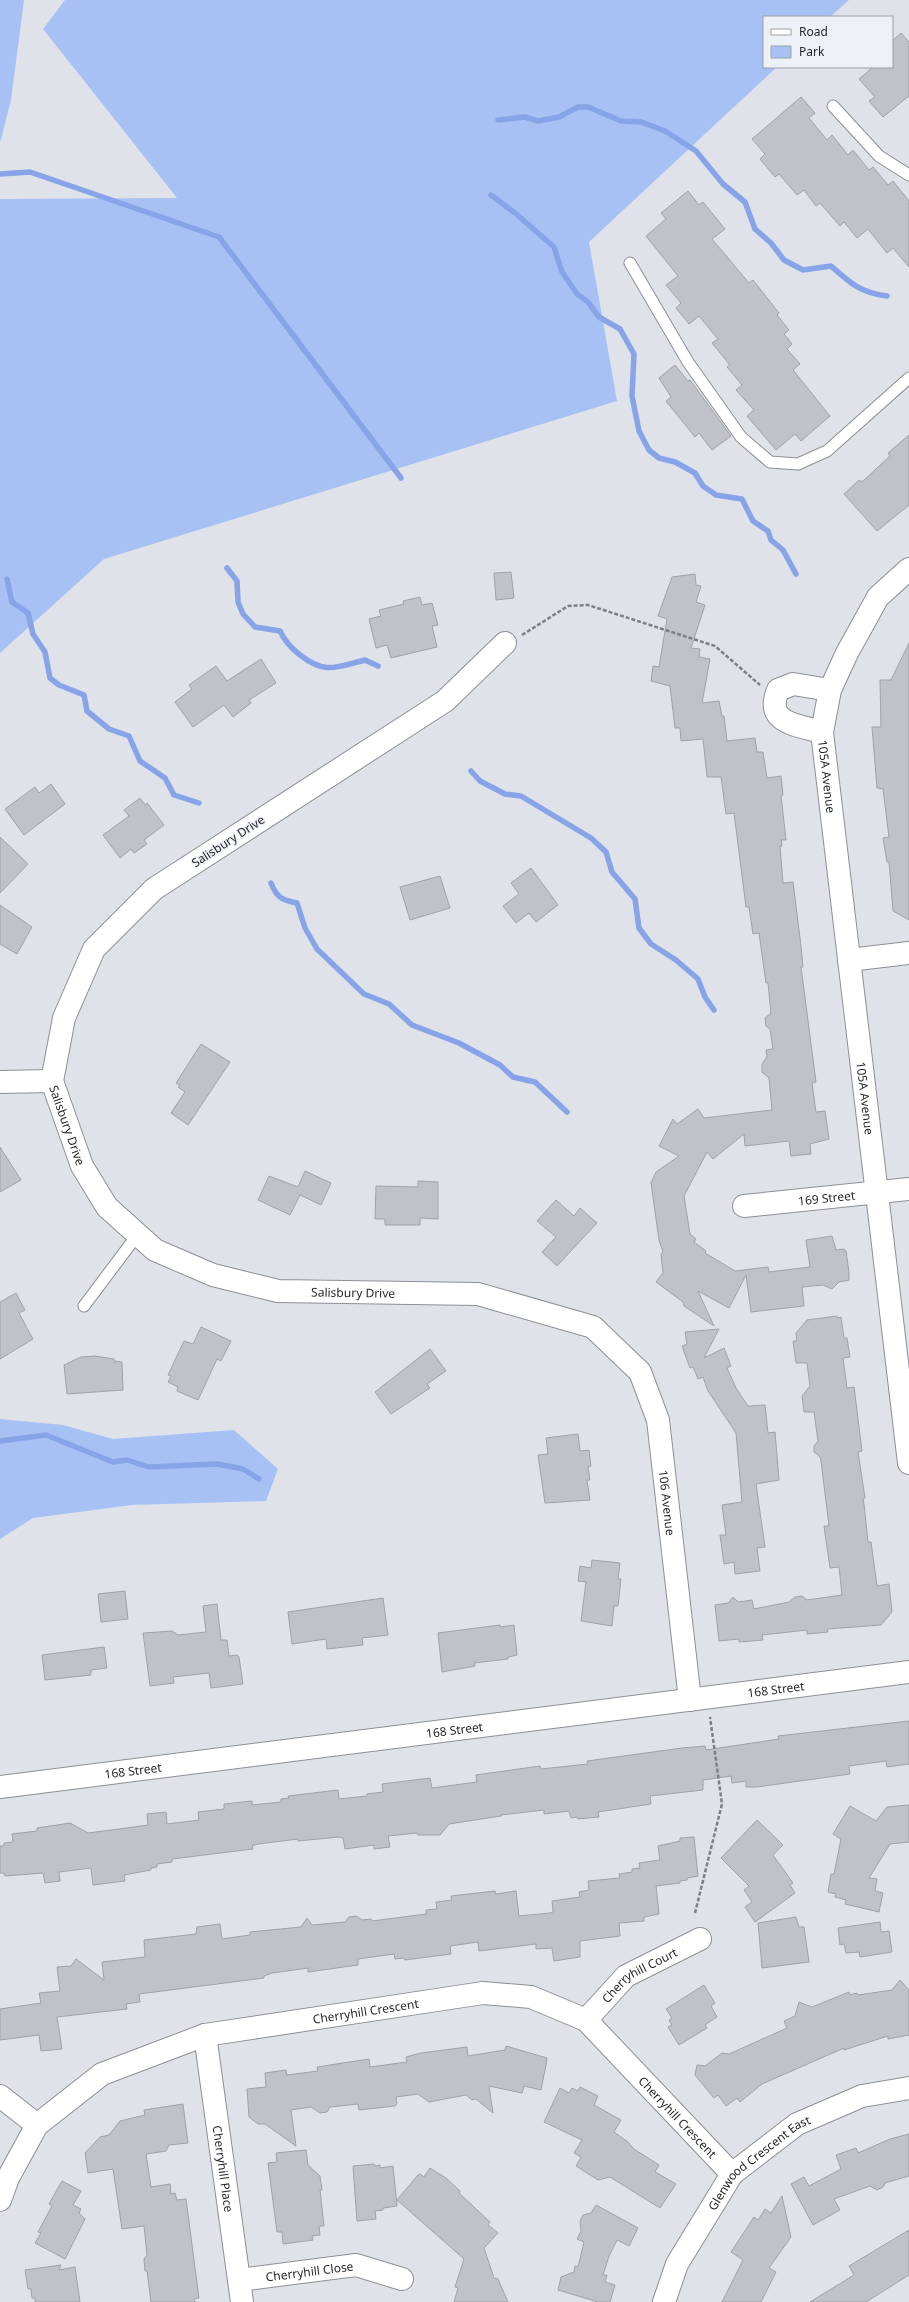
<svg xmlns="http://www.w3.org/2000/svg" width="909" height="2302" viewBox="0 0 909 2302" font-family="'Noto Sans',sans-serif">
<rect width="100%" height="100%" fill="#dfe2e9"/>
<g fill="#a8c1f5">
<path d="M0,0h24l-13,100 -11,43z"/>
<path d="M65,0h784l-19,17h-66v50h13l-188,175 28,159 -513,158 -104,94v-454l177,-1 -134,-169z"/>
<path d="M0,1419l63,6 50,14 121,-9 44,39 -12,32 -134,4 -99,13 -33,21z"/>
</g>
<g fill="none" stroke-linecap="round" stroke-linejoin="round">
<g stroke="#86a4e7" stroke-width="5.5">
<path d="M498,120l27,-3 13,4 21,-4 19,-10h10l33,14 20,1 24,9 31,20 27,33 22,18 10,27 16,14 13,17 19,10 28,-4c19,17 30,27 56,30"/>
<path d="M0,174l30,-2 189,65 182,241"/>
<path d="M491,195l24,18 39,34 8,25 15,22 11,8 11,15 21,12 14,25 -2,42 7,35 10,19 10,8 16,4 20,11 8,13 13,9 26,4 11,22 15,10 3,9 12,10 13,24"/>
<path d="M227,568l10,13 1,21 5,12 12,13 25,4c5,11 11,17 20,24 26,20 36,12 65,5l13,6"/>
<path d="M7,579l5,23 16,11 5,21 12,18 5,26 9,7 25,10 3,16 22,18 20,7 11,25 25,17 9,17 25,8"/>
<path d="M471,771l9,10 25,13 16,2 70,42 15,14 6,20 23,27 4,29 12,16 25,16 22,19 7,18 9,13"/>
<path d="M271,883c6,15 11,17 26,20l8,25 12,21 47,45 25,10 23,21 47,18 41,22 13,12 22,5 32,30"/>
<path d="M0,1441l46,-6 67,27 14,-2 22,7 68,-3 26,5 16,10"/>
</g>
</g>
<g fill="#bfc2c9" stroke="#9fa2a8">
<path d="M901,33l8,9v54l-26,21 -14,-16 6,-4 -16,-18 14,-12h19v-26z"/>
<path d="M801,97l14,16 -6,5 18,22 5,-5 16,20 5,-5 16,20 4,-3 15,18 5,-4 16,20v66l-16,-19 -6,5 -19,-24 -11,9 -13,-16 -4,4 -20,-23 -4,3 -12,-16 -7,5 -18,-21 -4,3 -15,-18 5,-5 -13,-15z"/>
<path d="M688,191l11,14 4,-3 22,27 -13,10 37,44 4,-3 26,33 -2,2 12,15 -5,4 8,10 -5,5 13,15 -7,6 37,46 -29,25 -6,-7 -19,16 -29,-34 7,-6 -18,-20 6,-5 -15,-18 3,-2 -18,-22 6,-4 -19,-23 -10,8 -13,-16 5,-5 -15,-18 12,-9 -32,-40 20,-17 -5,-6z"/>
<path d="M675,365l13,16 2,-1 41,56 -19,14 -13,-17 -4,4 -29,-36 5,-4 -12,-19z"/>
<path d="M909,435v70l-32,26 -33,-37 15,-14 3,2 28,-26 -2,-3z"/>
<path d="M511,572l3,26 -18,2 -2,-27z"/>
<path d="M695,574l1,11 5,1 -5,16 9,3 -14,43 9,1 -1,8 11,2 -8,44 17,-2 3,15h2l3,25 28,-3 2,14h6l4,26 14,-2 2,19 -2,1 5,44h-5l1,6h-2l3,37 10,-1 8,64 2,21h-2l15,115 -4,1 4,29 9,-1 4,28 -19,5 1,10 -20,2 -2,-15 -44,5 -1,-12 -31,25 -6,-7 -23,44 6,38 6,5 -2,3 12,9 -1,2 30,18 33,-4 1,5 41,-5 -4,-27 26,-4 4,14 8,-1 2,2 3,21v8l-10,2 -7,7 -9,-4 -21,2 2,19 -53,6 -5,-37 -17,33 -31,-17 16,35 -30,-20 -1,-4 -27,-20 7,-9 -2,-19 2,-2 -4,-12 -8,-57 5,-11 23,-16 -20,-10 14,-27 4,5 21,-15 6,9 68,-8 -3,-32 -7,-6v-8l5,-7 -1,-7 7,-1 -3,-20 -4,-3 -1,-8 6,-5 -3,-30h-2l-7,-50 -6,1 -4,-27h-3l-12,-94 -8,1 -5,-37h-14l-4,-38 -22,2 -1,-13h-5l-5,-42 -19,-5 2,-15 6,1 8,-48 -9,-3 14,-39z"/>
<path d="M420,597l2,8 10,-2 6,22 -6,1 5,21 -46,11 -4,-13 -11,3 -7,-29 12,-3 -2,-6 25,-6 -1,-3z"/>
<path d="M909,643v277l-16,-9 -4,-49h-2l-4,-24 6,-1 -6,-48 -6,-1 -5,-61h9l-1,-47h11z"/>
<path d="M261,659l15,24 -27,17 2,3 -18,14 -9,-12 -31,22 -18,-25 17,-13 -3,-4 27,-19 11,15z"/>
<path d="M51,784l14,20 -41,31 -19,-26 30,-22 4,6z"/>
<path d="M140,798l5,7 2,-2 17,22 -20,15 3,4 -13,9 -3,-4 -11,9 -17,-23 26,-19 -5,-6z"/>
<path d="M0,837l28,27 -28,29z"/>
<path d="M531,868l27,37 -22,17 -7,-9 -13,10 -13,-17 16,-12 -8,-11z"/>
<path d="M440,876l10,32 -40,12 -10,-33z"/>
<path d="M0,905l32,22 -15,27 -17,-10z"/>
<path d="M201,1044l29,18 -42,63 -17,-12 14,-21 -7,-5 2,-2 -4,-2z"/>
<path d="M0,1147l21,33 -21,12z"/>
<path d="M305,1171l26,12 -10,22 -21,-10 -10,20 -32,-15 11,-24 29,11z"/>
<path d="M418,1181l20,1v37l-18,-1v7h-35v-6h-10l1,-33 42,1z"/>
<path d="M556,1200l18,16 6,-8 17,15 -40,43 -15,-14 14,-15 -19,-16z"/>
<path d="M16,1293l9,17 -6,3 14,26 -33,20v-57z"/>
<path d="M837,1316v2l4,-1 3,21h3l3,19 -7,1 4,30 7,-1 8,64 -4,1 7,46h-2l1,6 4,38h3l6,44 12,-2 3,28 -11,13 -54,4 1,3 -21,2v-4l-45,5 1,5 -24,2v-3l-20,2 -4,-36 13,-2 5,-6 5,5 14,-2 2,9 35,-7 6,-5 7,-1 5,4 35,-5 -3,-28 -9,1 -6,-42h5l-8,-65 -1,-4 -6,-5v-6l4,-5 -4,-29h-10l-2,-16 8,-10 -3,-23h-11l-3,-22h4l-1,-8 11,-13z"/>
<path d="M201,1327l30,14 -10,20 -4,-2 -19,41 -21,-9 1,-4 -10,-5 3,-6 -3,-1 16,-34 9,3z"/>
<path d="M719,1329l-15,29 20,-10 7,18 -4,2 9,20 12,18 17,-1 3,28 7,-1 4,48 -23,4 9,63 -8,1 3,23 -25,3 -1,-12 -10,2 -4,-29h6l-4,-30 20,-3 -6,-69 -28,-42 -5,-14 -5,2 -5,-12 -3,1 -8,-22 5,-2 -2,-12z"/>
<path d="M430,1349l16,22 -19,13 3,4 -39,26 -16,-22z"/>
<path d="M95,1356l19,3v2l8,1 1,28 -56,4 -3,-29 17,-8z"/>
<path d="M578,1434l2,17 9,-1 2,16 -3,1 2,13h-3l3,20 -45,3 -7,-48 10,-1 -2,-16z"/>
<path d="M592,1560l28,3 -2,16h3l-3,27h-4l-2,20 -31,-5 5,-39 -8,-1 2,-15 11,2z"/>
<path d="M125,1591l3,28 -27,3 -3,-28z"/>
<path d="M383,1598l5,37 -26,3 1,7 -36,4 -1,-10 -34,5 -4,-32z"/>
<path d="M217,1604l4,36h6l2,16 8,-1 2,2 4,27 -32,4 -2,-15 -36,4 1,6 -24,3 -7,-53 29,-2 6,4 28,-3 -3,-26z"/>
<path d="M500,1625v2l14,-2 3,30 -9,2v2l-34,4 1,3 -33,6 -4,-39z"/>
<path d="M104,1647l3,21 -16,2v5l-46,5 -3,-25z"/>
<path d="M909,1721v43l-22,3 -1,-6 -37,5 1,8 -93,13h-11v-6l-14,2 -1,-7 -28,4v10l-53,6 1,8 -53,8 1,5 -21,2 -1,-2 -6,1 -2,-7 -25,3v-4l-43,5v1l-52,8 -9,11h-22l-1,-2 -29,3 2,11 -16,2v-4l-29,4 -2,-11 -4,-1 -41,4v-2l-40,5 -6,2 1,3 -81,10v3l-15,2v3l-6,1v2l-27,5 1,6 -32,4 -2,-17 -32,4 1,9 -15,2 -2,-10 -38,3 -1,-3h-4v-27h4v-3l9,-1 -1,-8 25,-3v-3l33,-5 18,10 46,-6 14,-2 -1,-11 19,-2 1,12 32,-4 -1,-8 26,-3v-5l28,-3v4l29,-3v-3l8,-1 -1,-2 50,-6 1,9 28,-3v-2l16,-2 -1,-8 48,-6 2,10 45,-6 -1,-7 64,-9 1,3 47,-5 -1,-3 95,-13 23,-2 1,4 73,-11 -1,-3z"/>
<path d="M909,1805v37l-19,2 -21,34 8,1 -2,12 8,2 -4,19 -34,-8 1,-4 -11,-3 1,-3 -8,-2 3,-18h3l7,-35 -8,-5 17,-28 26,15 11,-14z"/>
<path d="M757,1820l26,25 -10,10 20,28 -3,2 5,8 -40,29 -10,-15 7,-5 -8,-12 5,-4 -28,-28z"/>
<path d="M694,1837l4,39 -11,2v2l-7,1v2l-24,3 3,28 -15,3v4l-25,2 1,13 -40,5v16l-26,4 -2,-13 -16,1v-5l-57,7 -1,-9 -28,4 1,8 -46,6 -1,-2 -9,1 -1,-5 -36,5v6l-50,7v-4l-36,5 -8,3v2l-125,16 1,8 -14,2 1,5 -70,8 5,32 -21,2 -2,-16 -39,5v-31l41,-6 -2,-10 21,-2 -3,-24 14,-1 5,-7 28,21 -2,-18 43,-5 -1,-17 52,-6 1,-7 23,-3 2,15 28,-4v-3l51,-5 6,-9 5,7 33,-3 4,-5 7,-1 6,4 9,-1 1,2 54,-7v-4l11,-1 -1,-7 16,-2 -1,-4 44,-5 1,3 20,-3 3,25 31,-3 3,-1 -1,-11 28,-4 -1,-5 10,-2 -1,-9 32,-3 -1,-4 13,-2v-3l8,-1 -1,-5 21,-3 -2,-14 22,-5v-3z"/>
<path d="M796,1917l3,10h5l5,35 -47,6 -4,-45z"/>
<path d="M880,1922l1,10 8,-1 3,21 -32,5 -1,-5 -13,1 -2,-9 -4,1 -2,-17z"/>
<path d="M900,1980l9,10v45l-21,4v-3l-44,14v-2l-82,36 -22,18 -3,-4 -11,8 -8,-11 -4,3 -19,-23 2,-10 8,1 17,-13 7,1 58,-26 -3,-7 11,-5 4,-14 13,5 37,-15 1,3 7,-2 1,2 34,-5z"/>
<path d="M704,1985l11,18 -4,3 6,11 -12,8 2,3 -28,17 -11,-18 4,-2 -3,-5 3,-2 -6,-9z"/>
<path d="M506,2046l41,12 -1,7 -5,25 -17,-4 -2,7 -33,-7 4,27 -17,-14 -4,1 -6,-5 -37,7 -11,-8 -22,3 1,7 -2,2 -36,4 -1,-6 -28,3 -3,5 -7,1 -9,-6 -20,3 5,36 -31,-22h-7l-9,-7 -2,-28 19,-2 -1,-14 21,-3 1,5 31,-4 -1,-4 52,-8 1,8 37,-5 -1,-5 15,-4 46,-6 1,9 37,-6z"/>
<path d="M580,2087l18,9 -4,9 27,15 -7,12 14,10 6,7 25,16 -4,7 21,12 -16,24 -50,-31 -12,3 -22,-14 5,-9 -7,-4 8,-13 -38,-18 16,-34 9,5 3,-5 6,3z"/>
<path d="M183,2104l5,39 -19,2 -3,6 -20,3 5,33 19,-3 1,10 4,-1 2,7 9,-1 13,99 -5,1 1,3h-44l-4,-31h-2l-1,-12 3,-4 -3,-29 -22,3 -9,-60 -25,4 -3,-20 15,-16 9,-2 11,-14 25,-6 -1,-5z"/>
<path d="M909,2134v42l-24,7 -2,4 -6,3 -7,-4 -36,13 6,11 -27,15 -22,-41 13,-7 5,9 32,-17 -5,-14 20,-7 2,5 32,-14z"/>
<path d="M306,2150l2,15 12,11 2,14h-2l4,36h-5l1,9 -8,1 1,4 -30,4 -1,-12h-5l-9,-69 9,-1 -1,-9z"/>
<path d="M374,2164l1,2 5,-1v3l13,-2 4,40 -14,2v2l-8,1 1,8 -19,2 -4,-55z"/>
<path d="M430,2168l16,10 14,13 -1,2 31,29 -2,3 10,8 -14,15 10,30 4,1 10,23h-54l4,-14 -3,-1 9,-28 -67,-59 21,-25 2,-1 4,3z"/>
<path d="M62,2181l19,10 -8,14 8,4 -2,4 6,6 -20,40 -30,-16 6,-10 -3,-1 14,-26 -3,-2z"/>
<path d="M782,2196l9,41 -22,31 7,4 -15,30h-39l21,-42 -12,-8 23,-35 4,3 7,-11 6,4z"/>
<path d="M596,2205l42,23 -9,18 -12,-6 -8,16 -6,19h4l-2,7 10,3 -5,17h-12l-40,-12 3,-13 13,-5 1,-6 3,1 6,-25 -7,-3 4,-8 -1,-10 3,-6 8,-2z"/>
<path d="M909,2230v45l-43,27h-56l44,-27 -5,-9z"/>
<path d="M61,2265l-2,5 16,-3 5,35h-45v-4h-3l-1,-9h-3l-3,-19z"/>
</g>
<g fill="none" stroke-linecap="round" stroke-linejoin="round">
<g stroke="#8c8f95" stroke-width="13">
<g id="service">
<path d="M833,106l46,50 30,19"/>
<path d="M630,263l58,99 53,75 29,25 28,2 29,-13 82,-73"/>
<path d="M84,1306l54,-72"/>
</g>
</g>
<g stroke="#8c8f95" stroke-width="24">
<g id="minor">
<path id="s1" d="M909,569l-31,28 -31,56 -17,37 -8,42 87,731"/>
<path id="s2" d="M505,643l-60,58 -291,188 -60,60 -30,69 -12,63 30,85 25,41 48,43 58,25 65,16 200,3 115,33 47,45 18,48 32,280"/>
<path d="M822,732c-24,-7 -58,-8 -44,-42l15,-6 37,6"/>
<path d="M849,960l60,-7"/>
<path d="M0,1082l52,-1"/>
<path id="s3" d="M744,1206l165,-17"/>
<path id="s4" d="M586,2020l40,-44 74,-37"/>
<path id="s5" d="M205,2035l37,267"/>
<path d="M0,2096l37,29"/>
<path id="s6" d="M0,2200l8,-22 29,-53 65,-51 103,-39 278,-42 48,4 55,23 146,154"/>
<path id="s7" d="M239,2280l117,-15 46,14"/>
<path id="s8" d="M664,2302l13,-38 55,-90 65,-50 65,-28 47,-8"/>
</g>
</g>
<g stroke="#8c8f95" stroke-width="24">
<g id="tertiary">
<path id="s9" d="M0,1787l909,-115"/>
</g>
</g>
<g stroke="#7e7f84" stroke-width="2.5" stroke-dasharray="4 2" stroke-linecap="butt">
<path d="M522,635l46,-29 20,-1 127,41 45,39"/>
<path d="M695,1913l27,-109 -12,-87"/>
</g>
<use href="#service" stroke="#fff" stroke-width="11"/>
<use href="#minor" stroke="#fff" stroke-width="22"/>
<use href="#tertiary" stroke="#fff" stroke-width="22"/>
</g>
<g text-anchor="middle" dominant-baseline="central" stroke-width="3" stroke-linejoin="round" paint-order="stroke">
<g font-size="12" fill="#27282a" stroke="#ecf0f7">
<text stroke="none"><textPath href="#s1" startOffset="234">105A Avenue</textPath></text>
<text transform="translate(228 841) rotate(-33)">Salisbury Drive</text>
<text stroke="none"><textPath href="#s1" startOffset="558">105A Avenue</textPath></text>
<text stroke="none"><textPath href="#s2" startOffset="701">Salisbury Drive</textPath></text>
<text stroke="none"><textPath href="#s3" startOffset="83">169 Street</textPath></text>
<text stroke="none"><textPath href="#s2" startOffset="1062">Salisbury Drive</textPath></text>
<text stroke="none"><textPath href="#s2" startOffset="1506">106 Avenue</textPath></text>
<text stroke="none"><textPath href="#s9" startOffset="782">168 Street</textPath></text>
<text stroke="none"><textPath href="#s9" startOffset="458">168 Street</textPath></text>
<text stroke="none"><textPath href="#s9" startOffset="134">168 Street</textPath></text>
<text stroke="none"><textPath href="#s4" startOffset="71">Cherryhill Court</textPath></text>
<text stroke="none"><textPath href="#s6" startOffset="439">Cherryhill Crescent</textPath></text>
<text stroke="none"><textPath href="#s6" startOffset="799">Cherryhill Crescent</textPath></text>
<text stroke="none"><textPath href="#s8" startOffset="173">Glenwood Crescent East</textPath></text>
<text stroke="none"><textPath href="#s5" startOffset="135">Cherryhill Place</textPath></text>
<text stroke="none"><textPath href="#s7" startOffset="71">Cherryhill Close</textPath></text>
</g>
</g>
<rect x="763" y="16" width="130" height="52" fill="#ecf0f7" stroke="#9da0a5"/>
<rect x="771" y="29" width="20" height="6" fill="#ffffff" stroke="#9da0a5"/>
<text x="799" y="36" font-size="12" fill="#27282a">Road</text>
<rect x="771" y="46" width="20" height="12" fill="#a8c1f5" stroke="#9da0a5"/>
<text x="799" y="56" font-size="12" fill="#27282a">Park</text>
</svg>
